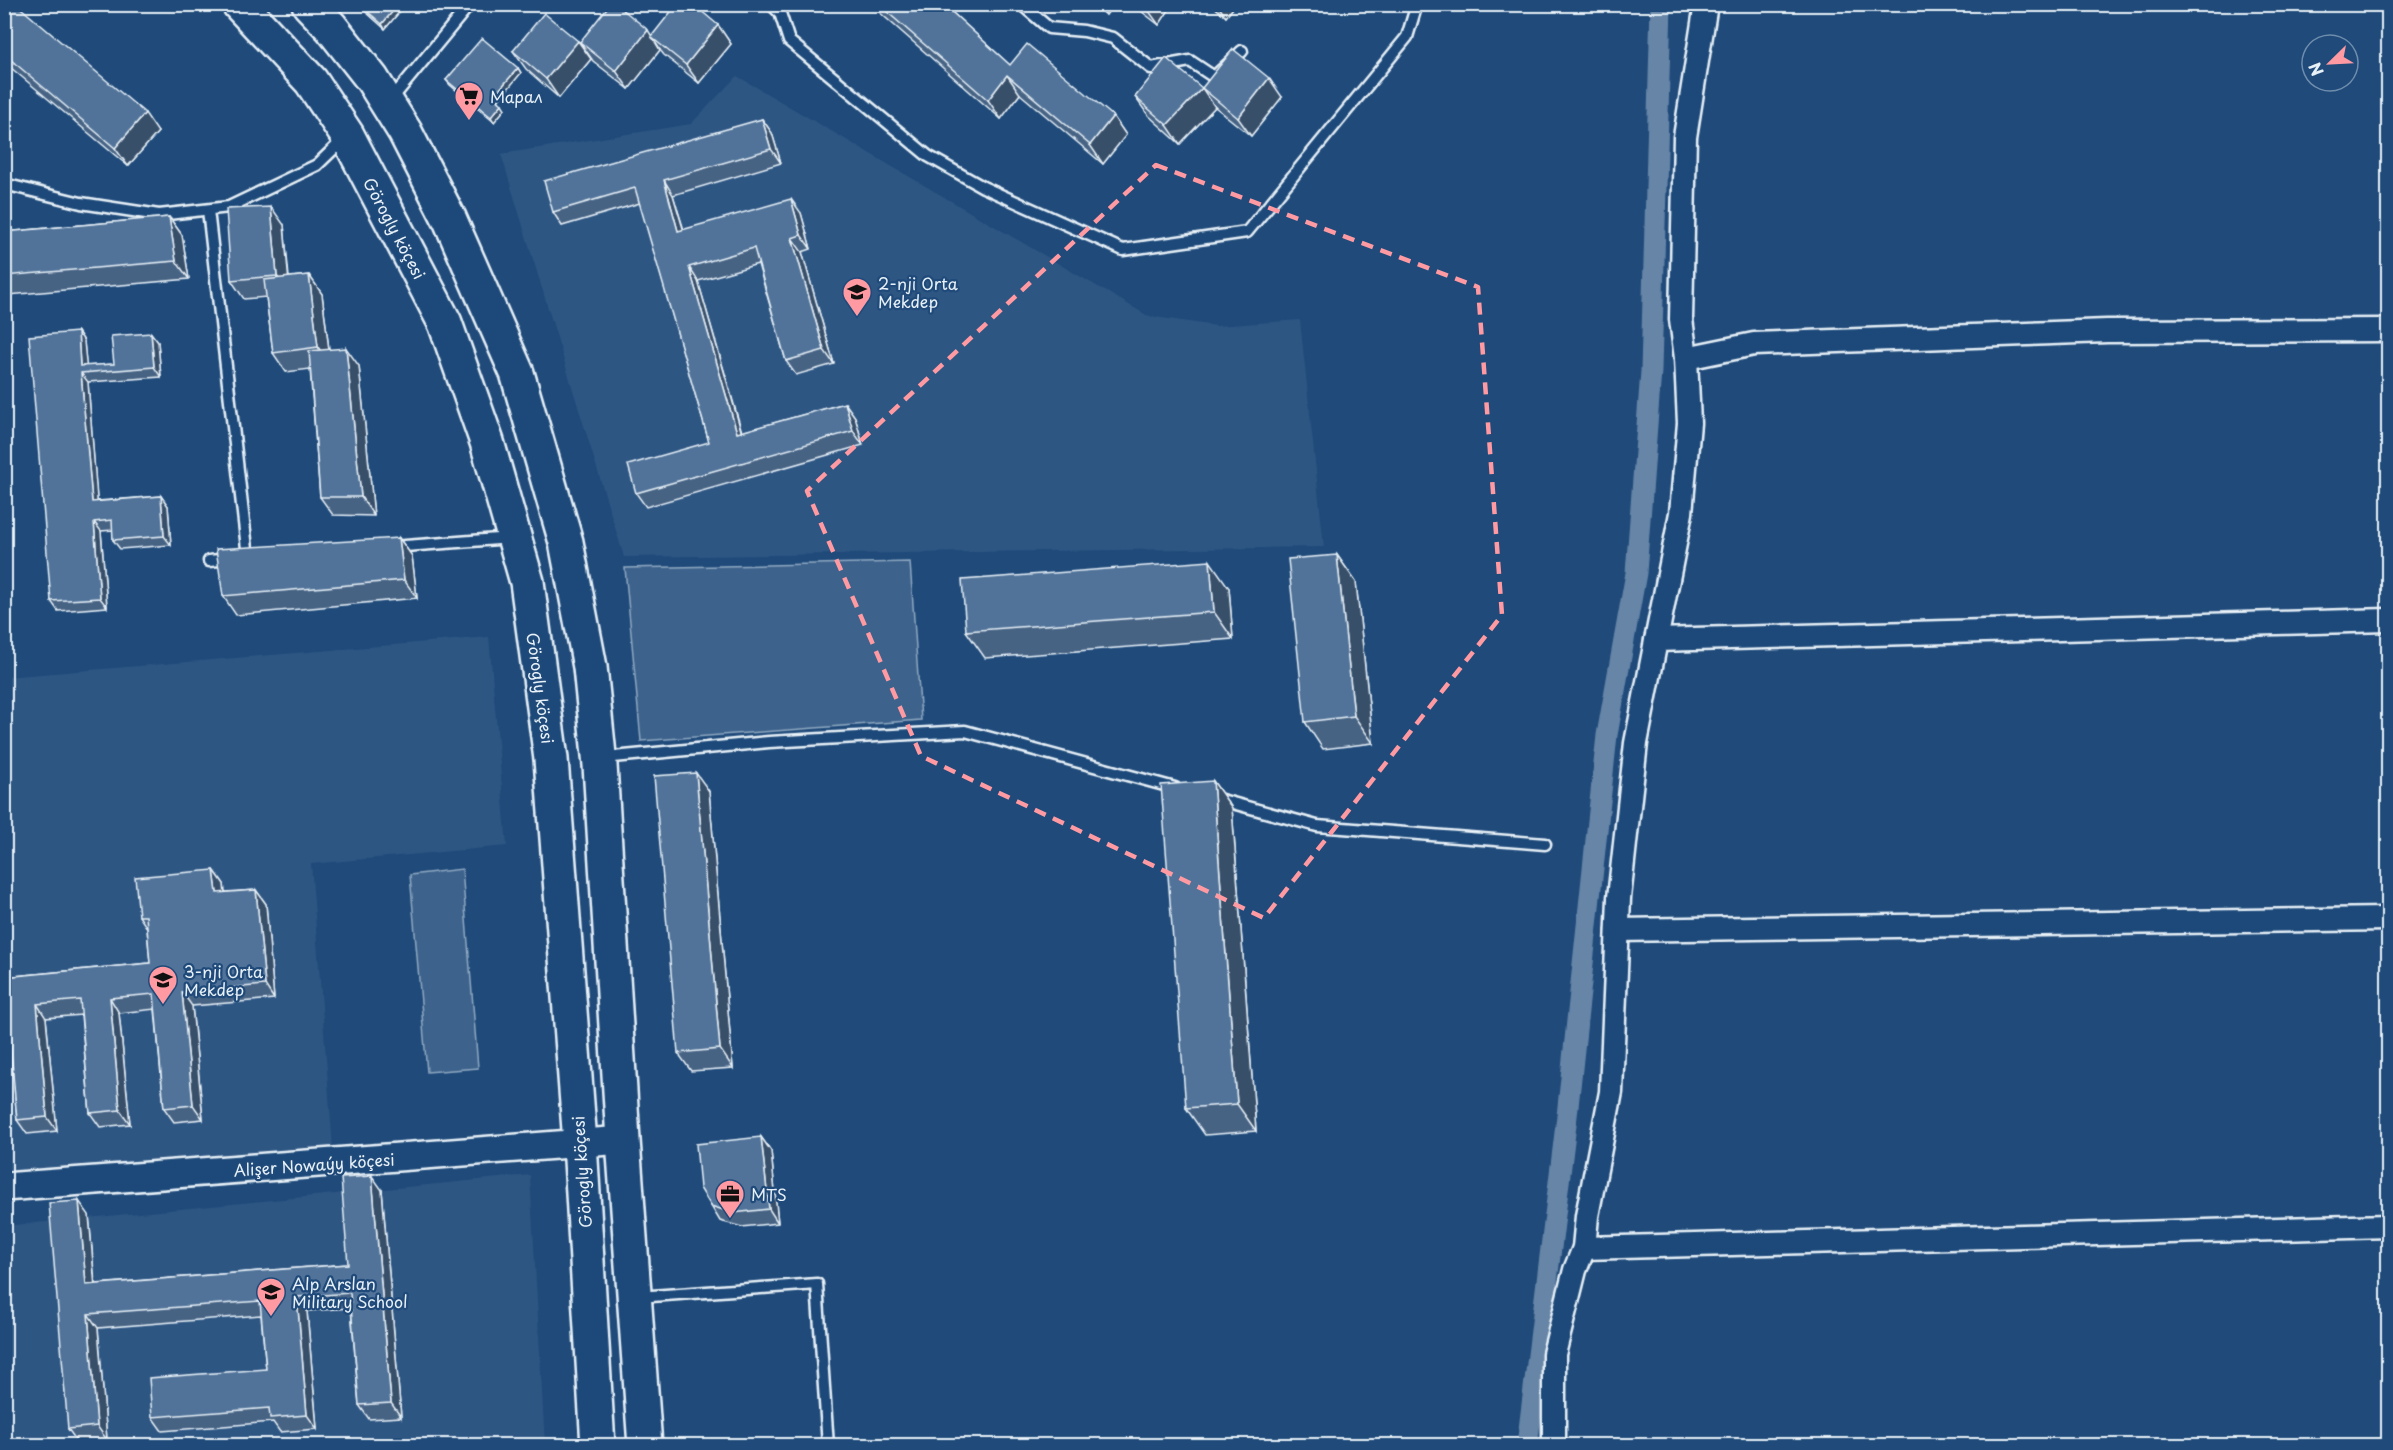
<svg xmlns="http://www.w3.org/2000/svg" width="2393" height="1450" viewBox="0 0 2393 1450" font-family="'Playpen Sans',sans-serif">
<rect width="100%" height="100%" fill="#1f4a7a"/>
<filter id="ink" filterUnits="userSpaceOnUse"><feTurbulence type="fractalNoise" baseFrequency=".0167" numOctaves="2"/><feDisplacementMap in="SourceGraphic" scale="12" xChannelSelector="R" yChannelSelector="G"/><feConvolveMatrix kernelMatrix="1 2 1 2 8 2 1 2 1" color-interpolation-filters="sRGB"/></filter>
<g filter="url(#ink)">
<g fill="#2e5683">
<path d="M737,76l411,240 68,10 84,-6 24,227 -700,10 -123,-403 190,-30z"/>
<path d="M489,637l18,209 -196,18 22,284 -328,26v-497z"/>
<path d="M530,1175l15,270h-538l-3,-36v-183z"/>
</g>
<g fill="#3c628c" stroke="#92aac2" stroke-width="1.5">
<path d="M910,562l11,158 -280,21 -16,-173z"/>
<path d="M462,869l16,199 -51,4 -17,-197z"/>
</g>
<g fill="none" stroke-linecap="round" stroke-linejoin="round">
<path stroke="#6685a7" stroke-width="21" d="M1527,1446l40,-330 40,-381 29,-162 15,-202 10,-367"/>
<g stroke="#e8f1f8" stroke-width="15">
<g id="service">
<path d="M771,4l9,9 9,28 139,115 55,31 140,63 124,-18 160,-195 10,-33"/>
<path d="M1021,4l28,24 35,3 29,7 38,30 39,-7 24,16 28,-26"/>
<path d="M390,101l80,-97"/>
<path d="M4,184l77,19 78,12 70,-8 88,-42 28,-27"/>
<path d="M208,210l40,347"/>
<path d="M392,547l119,-9"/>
<path d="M209,561l21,-2"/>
<path d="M603,758l166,-16 196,-11 210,57"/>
<path d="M1214,798l103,28 228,18"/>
<path d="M638,1297l179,-13 11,162"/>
</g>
</g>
<g stroke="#e8f1f8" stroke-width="27">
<g id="minor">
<path d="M1686,358l68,-14 353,-13 281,-1"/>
<path d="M1656,640l732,-20"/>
<path d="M1618,930l770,-11"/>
<path d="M1584,1248l804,-22"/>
<path d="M1554,1446v-92l21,-84 9,-22 3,-32 24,-124 8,-194 17,-155 45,-230 8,-90 -3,-65 -5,-39 4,-182 21,-133"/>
</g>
</g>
<g stroke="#e8f1f8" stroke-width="32">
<path id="tertiary" d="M4,1187l619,-47"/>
</g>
<g stroke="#e8f1f8" stroke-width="38">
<g id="primary">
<path d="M239,4l72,77 36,54 98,188 42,119 40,140 24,177 29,384 18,303"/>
<path d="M309,4l22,23 41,52 33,53 45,88 67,153 49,169 24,125 10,98 23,375 22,306"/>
</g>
</g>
<use href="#service" stroke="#1f4a7a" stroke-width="10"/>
<use href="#minor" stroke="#1f4a7a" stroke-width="22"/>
<use href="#tertiary" stroke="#1f4a7a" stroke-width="27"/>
<use href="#primary" stroke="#1f4a7a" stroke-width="33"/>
</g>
<g fill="#466384" stroke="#e8f1f8" stroke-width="1.5">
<path d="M4,4l154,128 -30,34 -124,-104z"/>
<path d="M357,4h49l-21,25z"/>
<path d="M870,4h73l67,61 103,51 13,19 -23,29 -83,-70 -19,25z"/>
<path d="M1093,4h21l-8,11z"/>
<path d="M1132,4h41l-14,21z"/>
<path d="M1211,4h25l-10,13z"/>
<path d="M718,25l13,19 -32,39 -35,-28 -4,-5 -31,39 -36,-28 -13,-19 72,-6z"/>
<path d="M513,51l78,8 -32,39 -33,-29z"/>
<path d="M518,68l3,5 -23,27 7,9 -11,13 -44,-37 -4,-5z"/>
<path d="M1202,88l80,9 -31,39 -36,-29 -35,37 -32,-29 -13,-18z"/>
<path d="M762,119l10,14 9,30 -108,32 11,35 117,-17 10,36 -9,3 32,112 -38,11 -10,-14 -28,-97 -60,17 44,151 103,-29 10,14 8,28 -217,62 -10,-14 73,-51 -69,-239 -78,23 -9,-14z"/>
<path d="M169,217l13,18 7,44 -181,16 -4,-4v-59z"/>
<path d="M284,225l5,52 20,-2 13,19 7,55 30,17 15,150 -41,-1 -13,-18 -10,-128 -24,3 -13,-19 -7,-56 -22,2 -13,-19z"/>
<path d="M78,332l6,9 2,25 28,-2 37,-31 7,9 3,35 -73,5 9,119 64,-5 7,10 3,39 -51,4 -7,-9v-10l-12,1 6,76 -49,4 -7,-10z"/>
<path d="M399,538l13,18 5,42 -181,17 -13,-19z"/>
<path d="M1337,555l19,27 17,161 -50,6 -18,-27z"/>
<path d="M1229,588l4,51 -248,19 -19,-27z"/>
<path d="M1213,781l19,27 24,323 -51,4 -19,-27z"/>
<path d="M709,791l24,277 -42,3 -13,-18z"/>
<path d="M214,870l10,14 1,8 31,-2 10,14 8,95 -82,7 11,113 -29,3 -10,-14 -9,-99 -36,4 11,111 -30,3 -10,-14 -9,-98 -35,3 11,113 -30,3 -10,-14 -9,-100h-4v-43l146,-14 -3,-35 -8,-12z"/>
<path d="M761,1137l10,14 7,72 -36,4 -22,-6 -9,-15z"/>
<path d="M382,1190l19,227 -32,2 -10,-14 -8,-97 -44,3 10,118 -37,3 -7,-10 -111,9 -10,-14 114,-48 -5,-54 -163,13 9,112 -29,3 -10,-14 21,-214 6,69 253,-20z"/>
</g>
<g fill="#39506b" stroke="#e8f1f8" stroke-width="1.5">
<path d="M399,4h7l-21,25 -3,-5z"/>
<path d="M1099,4h15l-8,11z"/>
<path d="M1148,4h25l-14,21 -13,-18z"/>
<path d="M1217,4h19l-10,13z"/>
<path d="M718,25l13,19 -32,39 -13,-18z"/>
<path d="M648,30l12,20 -31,39 -13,-18z"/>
<path d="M578,41l13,18 -32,39 -13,-19z"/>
<path d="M518,68l3,5 -24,29 -4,-5z"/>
<path d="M1007,75l13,19 -19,25 -13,-19z"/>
<path d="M1269,78l13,19 -31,39 -13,-18z"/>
<path d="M1202,88l13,19 -35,37 -13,-19z"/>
<path d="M502,104l3,5 -11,13 -3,-5z"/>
<path d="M145,113l13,19 -30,34 -13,-18z"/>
<path d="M1113,116l13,19 -23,29 -13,-19z"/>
<path d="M762,119l10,14 9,30 -10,-14z"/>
<path d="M664,180l9,15 15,50 -10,-14z"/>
<path d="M791,199l10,14 10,36 -10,-14z"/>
<path d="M271,207l13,18 6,70 -13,-19z"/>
<path d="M169,217l13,18 7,44 -13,-18z"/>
<path d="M792,238l10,14 32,112 -10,-14z"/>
<path d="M689,267l9,14 48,167 -9,-15z"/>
<path d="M309,275l13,19 9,72 -13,-19z"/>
<path d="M78,332l6,9 3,31 -7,-6z"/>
<path d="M151,333l7,9 3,35 -7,-10z"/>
<path d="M346,348l13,18 15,150 -13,-19z"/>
<path d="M81,373l7,9 10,129 -6,-9z"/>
<path d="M845,403l10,14 8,28 -10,-14z"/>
<path d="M161,496l7,10 3,39 -7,-9z"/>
<path d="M94,522l7,9 6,76 -7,-9z"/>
<path d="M399,538l13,18 5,42 -13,-18z"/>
<path d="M1337,555l19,27 17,161 -19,-27z"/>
<path d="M1210,561l19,27 4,51 -19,-27z"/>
<path d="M696,773l13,18 24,277 -13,-19z"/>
<path d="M1213,781l19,27 24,323 -19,-27z"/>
<path d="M214,870l10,14 2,23 -9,-14z"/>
<path d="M256,890l10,14 8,95 -9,-14z"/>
<path d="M182,992l10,14 11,113 -10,-14z"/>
<path d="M110,998l9,15 11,111 -10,-14z"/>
<path d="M37,1004l9,14 11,113 -10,-14z"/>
<path d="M761,1137l10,14 7,72 -9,-14z"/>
<path d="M372,1176l10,14 19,227 -10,-14z"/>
<path d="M79,1201l10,14 7,84 -10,-14z"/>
<path d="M297,1297l10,14 10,118 -10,-14z"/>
<path d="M88,1314l10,14 9,112 -10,-14z"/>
</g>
<g fill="#517399" stroke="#e8f1f8" stroke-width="1.5">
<path d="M4,4h12l129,109 -30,35 -111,-94z"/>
<path d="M359,4h40l-17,20z"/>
<path d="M610,4h6l32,26 -32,41 -36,-29z"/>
<path d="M677,4h16l25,21 -32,40 -35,-28z"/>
<path d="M878,4h65l67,61 17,-21 86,72 -23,29 -83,-70 -19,25z"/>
<path d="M544,13l34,28 -32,38 -33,-28z"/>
<path d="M482,38l36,30 -25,29 9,7 -11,13 -45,-37z"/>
<path d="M1233,49l36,29 -31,40 -36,-30z"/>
<path d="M1166,58l36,30 -35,37 -32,-28z"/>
<path d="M762,119l9,30 -107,31 14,51 113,-32 10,36 -9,3 32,112 -38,11 -32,-113 -65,19 48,166 108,-30 8,28 -217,62 -8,-28 81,-23 -74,-254 -82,24 -9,-31z"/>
<path d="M271,207l6,69 -46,4 -5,-71z"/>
<path d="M169,217l7,44 -172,15v-44z"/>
<path d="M309,275l9,72 -45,6 -9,-73z"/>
<path d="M78,332l2,34 34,-2 -3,-28 40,-3 3,34 -73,6 11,129 69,-6 3,40 -51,4 -1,-20 -18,2 6,76 -49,3 -22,-265z"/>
<path d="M346,348l15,149h-41l-11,-146z"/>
<path d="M399,538l5,42 -181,16 -7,-47z"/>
<path d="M1337,555l17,161 -49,6 -17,-163z"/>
<path d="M1210,561l4,51 -248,19 -4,-51z"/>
<path d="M696,773l24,276 -42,4 -24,-277z"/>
<path d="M1213,781l24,323 -51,4 -25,-323z"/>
<path d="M214,870l3,23 39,-3 9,95 -83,7 11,113 -29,3 -10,-114 -44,4 10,112 -30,3 -10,-113 -43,4 10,113 -30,3 -10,-115h-3v-28l146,-14 -4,-47h-7l-4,-39z"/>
<path d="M761,1137l8,72 -36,4 -22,-7 -11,-18 -4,-44z"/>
<path d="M372,1176l19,227 -32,2 -9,-112 -53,4 10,118 -37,3 -1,-10 -117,9 -3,-39 117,-9 -6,-68 -172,13 9,112 -29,3 -19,-226 30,-2 7,84 262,-21 -7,-86z"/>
</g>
</g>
<path fill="none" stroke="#ff9aa2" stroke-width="4.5" stroke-dasharray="12 8" stroke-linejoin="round" d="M1156,165l322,122 24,328 -238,303 -343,-162 -114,-265z"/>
<defs>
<g id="supermarket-pin" transform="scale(1.5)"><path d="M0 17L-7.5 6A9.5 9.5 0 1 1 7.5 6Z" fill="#ff9aa2" stroke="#1f4a7a"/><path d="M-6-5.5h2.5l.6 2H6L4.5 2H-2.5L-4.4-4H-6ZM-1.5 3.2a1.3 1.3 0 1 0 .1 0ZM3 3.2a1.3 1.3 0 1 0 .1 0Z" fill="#111"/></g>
<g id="school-pin" transform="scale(1.5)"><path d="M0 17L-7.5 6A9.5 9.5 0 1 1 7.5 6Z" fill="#ff9aa2" stroke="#1f4a7a"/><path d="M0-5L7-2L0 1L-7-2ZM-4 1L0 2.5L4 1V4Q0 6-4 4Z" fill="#111"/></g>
<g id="office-pin" transform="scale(1.5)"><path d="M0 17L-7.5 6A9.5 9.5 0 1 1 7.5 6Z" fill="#ff9aa2" stroke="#1f4a7a"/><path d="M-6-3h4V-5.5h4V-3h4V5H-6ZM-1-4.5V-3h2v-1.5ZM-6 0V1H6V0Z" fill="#111"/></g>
</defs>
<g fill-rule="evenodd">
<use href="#supermarket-pin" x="469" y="96"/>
<use href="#school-pin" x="857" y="292"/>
<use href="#school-pin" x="163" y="980"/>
<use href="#office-pin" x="730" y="1194"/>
<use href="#school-pin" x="271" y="1292"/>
</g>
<g text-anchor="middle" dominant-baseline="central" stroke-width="4.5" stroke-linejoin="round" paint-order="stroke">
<g font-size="16" fill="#e8f1f8" stroke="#1f4a7a" text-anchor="start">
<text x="490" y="96">Марал</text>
<text x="878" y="283">2-nji Orta<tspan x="878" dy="18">Mekdep</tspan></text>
<text x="184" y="971">3-nji Orta<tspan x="184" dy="18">Mekdep</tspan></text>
<text x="751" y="1194">MTS</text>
<text x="292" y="1283">Alp Arslan<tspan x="292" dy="18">Military School</tspan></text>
</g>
<g font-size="16" fill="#e8f1f8" stroke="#1f4a7a">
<text transform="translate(395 228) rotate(62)">Görogly köçesi</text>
<text transform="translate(541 688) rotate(82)">Görogly köçesi</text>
<text transform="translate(314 1164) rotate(-4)">Alişer Nowaýy köçesi</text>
<text transform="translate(581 1172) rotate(-94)">Görogly köçesi</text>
</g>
</g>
<rect width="2393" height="1450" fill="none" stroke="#1f4a7a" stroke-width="24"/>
<rect x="12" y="12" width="2369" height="1426" fill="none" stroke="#e8f1f8" stroke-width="2" filter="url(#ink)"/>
<g transform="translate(2330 63) rotate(246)"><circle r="28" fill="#1f4a7a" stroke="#6f8dac" stroke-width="1.5"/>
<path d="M0-4.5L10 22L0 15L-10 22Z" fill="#ff9aa2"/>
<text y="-9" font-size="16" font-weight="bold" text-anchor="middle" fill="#e8f1f8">N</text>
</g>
</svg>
